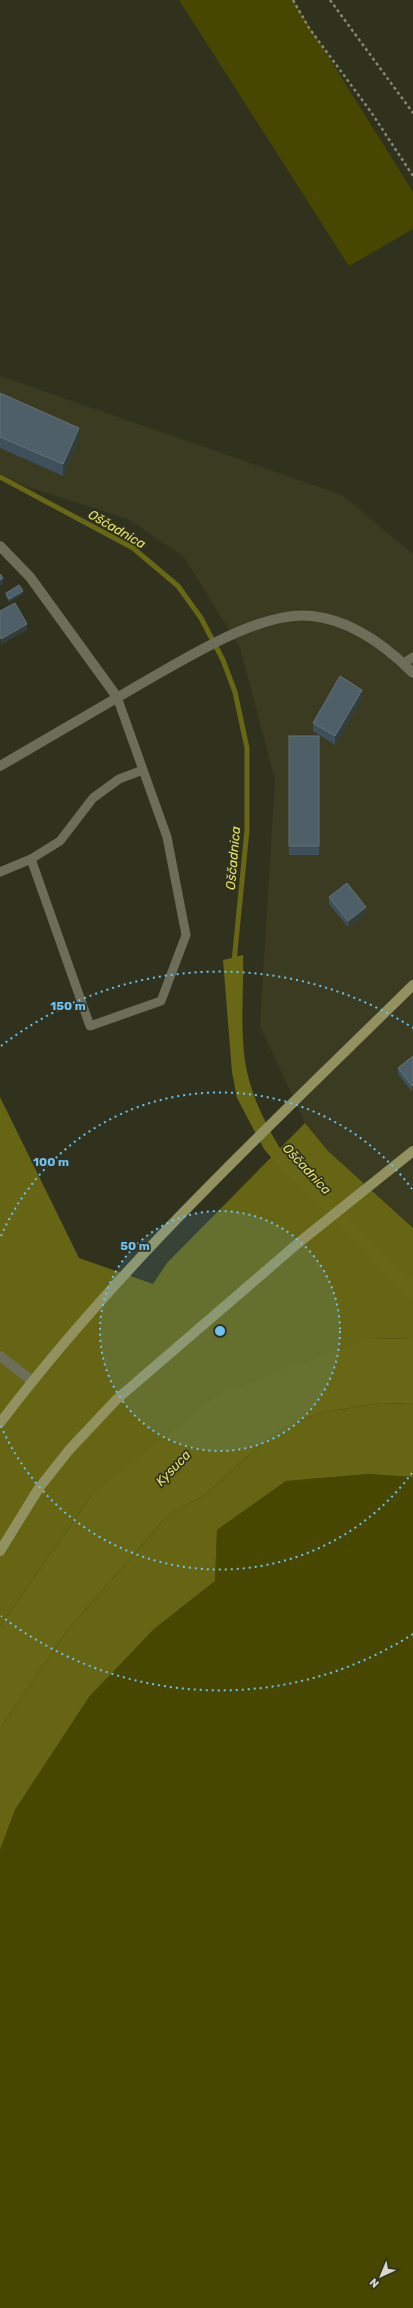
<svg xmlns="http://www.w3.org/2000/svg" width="413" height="2308" viewBox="0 0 413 2308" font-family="Rubik,sans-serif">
<rect width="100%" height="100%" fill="#31321e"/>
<path fill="#3a3b20" d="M0,376l342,119 71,59v674l-85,-77 -23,-28 -45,-97 15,-246 -35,-132 -56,-91 -56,-38 -103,-33 -25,-12z"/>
<g fill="#474700">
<path d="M179,0h114l120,192v37l-64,37z"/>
<path d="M368,1474l45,3v831h-413v-458l15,-40 74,-113 65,-68 61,-48 2,-51 69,-49z"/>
</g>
<g fill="#656513">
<path d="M0,1097l79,161 74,26 14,-21 138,-140 23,28 85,77v111l-43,-1 -278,157 -92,131z"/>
<path d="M381,1403l32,1v73l-45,-3 -82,7 -69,49 -2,51 -61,48 -65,68 -74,113 -15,40v-121l66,-97 102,-117 38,-21 44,-40 32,-25 37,-16z"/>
</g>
<g fill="#676716">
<path d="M243,955c1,35 -3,71 2,106 5,33 21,65 38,92l130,128v22l-22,-20 -35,-42 -76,-73 -16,-19 -27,-51 -5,-26 -9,-112z"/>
<path d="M370,1338l43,1v65l-32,-1 -62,10 -37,16 -32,25 -44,40 -38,21 -102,117 -66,97v-103l92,-131 125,-100z"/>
</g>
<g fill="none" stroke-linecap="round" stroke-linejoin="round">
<path stroke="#676716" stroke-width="5" d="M0,477l133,71 45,38 23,32 22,42 12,32 12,56v82l-13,132"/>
<g stroke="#868776" stroke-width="2.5" stroke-dasharray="3 3" stroke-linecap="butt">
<path d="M293,0l16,28 62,84 42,64"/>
<path d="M330,0l83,113"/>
</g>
<g stroke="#6d6e59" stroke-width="9">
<path d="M404,663l9,-6"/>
<path d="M117,697l50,140 19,98 -25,66 -71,25 -59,-167 29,-18 33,-43 26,-19 24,-9"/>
<path d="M0,872l31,-13"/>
</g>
<g stroke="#6d6e59" stroke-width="10">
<path d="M0,546l30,31 87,120"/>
<path d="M0,766c48,-28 96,-56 144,-84 43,-24 117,-72 168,-66 39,4 73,29 101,57"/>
</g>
<path stroke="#6d6e59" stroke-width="10" d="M0,1356l32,25"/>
<g stroke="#919260" stroke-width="10">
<path d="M0,1423c121,-160 270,-297 413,-438"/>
<path d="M0,1551l39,-63 30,-38 48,-51 180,-155 116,-93"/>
</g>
</g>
<g fill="#3e505b">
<path d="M0,393l79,46 -16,37 -63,-28z"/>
<path d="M6,593l17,1 -14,8 -3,-6z"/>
<path d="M362,698l-27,47 -22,-14v-8z"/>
<rect x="289" y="736" width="30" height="119"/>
<path d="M329,897l37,16 -18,14 -19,-23z"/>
<path d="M413,1056l-1,36 -14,-18v-6z"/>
</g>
<g fill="#323e3e">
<path d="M79,428v11l-16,37v-12z"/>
<path d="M3,578v6l-3,2v-6z"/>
<path d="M23,591v3l-14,8v-3z"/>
<path d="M27,624v6l-26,15v-6z"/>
<path d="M362,690v8l-27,47v-9z"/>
<path d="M366,907v6l-18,14v-6z"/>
</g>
<g fill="#4e5f68" stroke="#647277">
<path d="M0,393l79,35 -16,36 -63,-27z"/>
<path d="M0,574l3,4 -3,2z"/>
<path d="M19,585l4,6 -14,8 -3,-6z"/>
<path d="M15,603l12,21 -26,15 -1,-2v-26z"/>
<path d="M340,676l22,14 -27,46 -22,-13z"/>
<rect x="289" y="736" width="30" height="110"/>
<path d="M347,883l19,24 -18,14 -19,-24z"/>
<path d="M413,1056v29l-1,1 -14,-18z"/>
</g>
<circle cx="220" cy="1331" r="120" fill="#6ec2f3" fill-opacity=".12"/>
<g fill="none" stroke="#6ec2f3" stroke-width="2" stroke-dasharray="2 4">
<circle cx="220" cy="1331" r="120"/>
<path d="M412 1473A239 239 0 0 1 1 1426M1 1236A239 239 0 0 1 412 1189"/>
<path d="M413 1634A359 359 0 0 1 1 1616M1 1046A359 359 0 0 1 413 1028"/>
</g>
<g text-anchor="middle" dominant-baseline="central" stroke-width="3.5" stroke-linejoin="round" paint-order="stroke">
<g font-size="13" font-style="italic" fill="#e6e662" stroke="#31321e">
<text transform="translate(117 529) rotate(30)">Oščadnica</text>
<text transform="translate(233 858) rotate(-85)">Oščadnica</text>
<text transform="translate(307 1169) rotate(47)">Oščadnica</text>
<text transform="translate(173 1468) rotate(-46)">Kysuca</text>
</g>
</g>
<circle cx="220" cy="1331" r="6" fill="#6ec2f3" stroke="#31321e" stroke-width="2"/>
<g font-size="12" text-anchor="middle" font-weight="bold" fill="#6ec2f3" stroke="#31321e" stroke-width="3.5" stroke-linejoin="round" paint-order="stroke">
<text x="68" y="1010">150 m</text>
<text x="51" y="1166">100 m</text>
<text x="135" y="1250">50 m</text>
</g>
<g transform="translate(381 2276) rotate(224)" stroke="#31321e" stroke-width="3" paint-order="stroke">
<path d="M0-3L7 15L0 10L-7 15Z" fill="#d8d9cc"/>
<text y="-6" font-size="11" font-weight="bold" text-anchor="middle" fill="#d8d9cc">N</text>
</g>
</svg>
